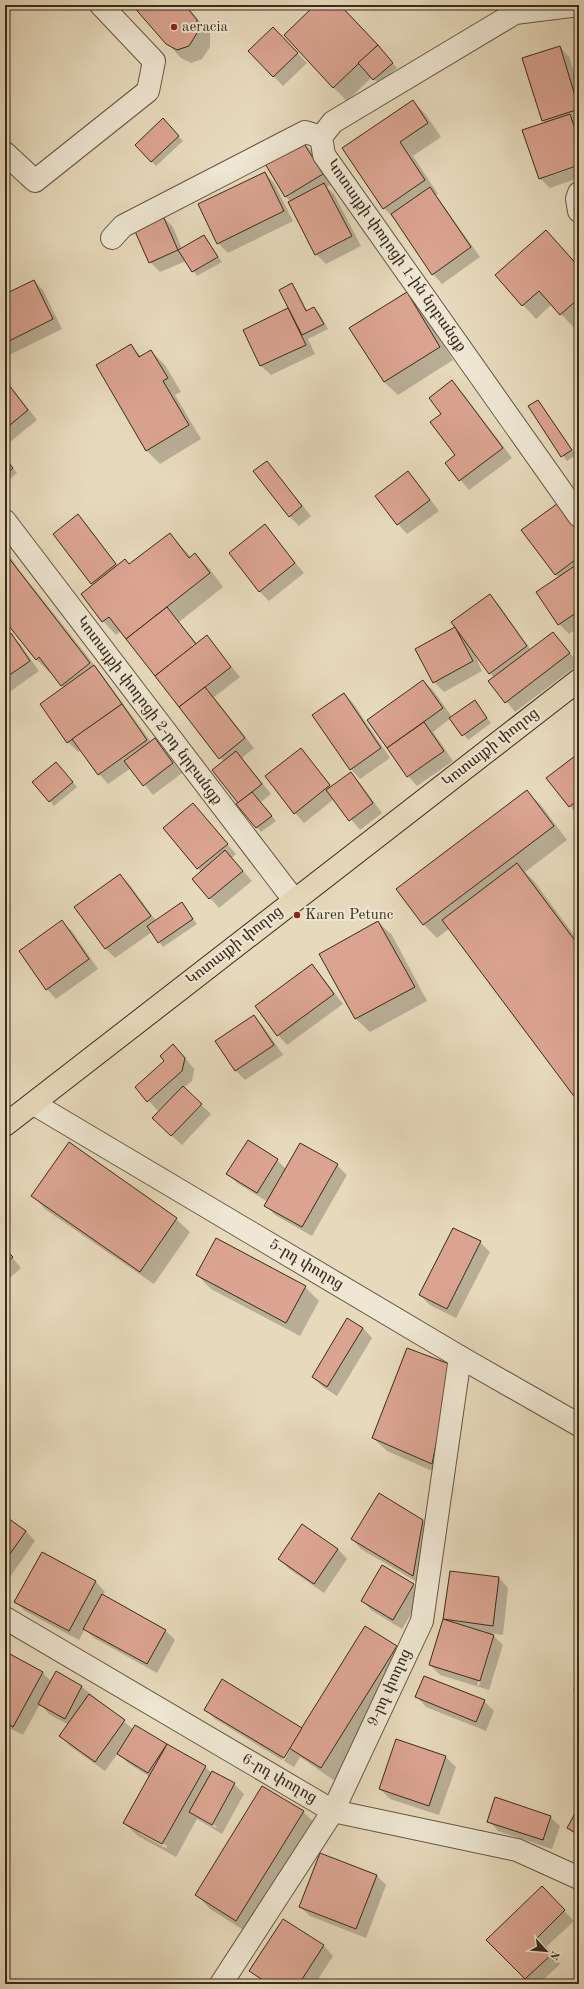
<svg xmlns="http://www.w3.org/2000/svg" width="584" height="1989" viewBox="0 0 584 1989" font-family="'Old Standard TT','Noto Serif Armenian',serif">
<rect width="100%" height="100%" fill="#e7dabc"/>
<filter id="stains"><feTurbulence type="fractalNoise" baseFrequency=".005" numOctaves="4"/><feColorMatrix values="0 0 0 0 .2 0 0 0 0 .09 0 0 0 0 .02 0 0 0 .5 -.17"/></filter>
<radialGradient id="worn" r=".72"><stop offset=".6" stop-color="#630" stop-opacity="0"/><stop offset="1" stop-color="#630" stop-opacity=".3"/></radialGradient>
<g fill="#0003" fill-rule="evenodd">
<path d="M133,5h53l24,29v13l-8,12 -11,4 -10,-5z"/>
<path d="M317,5h23l57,63 -18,16 -7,-7 -25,24 -14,-14z"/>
<path d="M273,28l34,35 -24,23 -34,-35z"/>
<path d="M560,47l9,10 10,30v34l-2,1 2,2v40l-35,12v2l35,-12v12l-29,10 -10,-10 6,-55 -3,-3z"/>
<path d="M413,101l13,14 15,22 -28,19 25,38 -2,1 44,62 -38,27 -9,-10 -37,-53 -12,-13 -41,-60z"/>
<path d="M163,120l20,21 -27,25 -20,-21z"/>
<path d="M301,141l10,9 21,34 -5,3 7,7 27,52 -35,18 -10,-10 -25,-52 -5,-5 -21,-34z"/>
<path d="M265,173l9,10 19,38 -65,32 -10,-10z"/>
<path d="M163,217l10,10 9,22 22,-13 18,26 -25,14 -11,-15 -26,11 -10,-10z"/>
<path d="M546,231l33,36v57l-5,4 -22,-24 -16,15 -13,-14z"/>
<path d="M34,281l9,9 19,39 -57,28v-62z"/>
<path d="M292,284l4,5 12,23 6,-4 5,5 9,16 -20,10 7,15 -44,21 -10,-9 -17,-36 46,-22z"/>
<path d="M406,293l14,14 33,53 -55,35 -14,-13z"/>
<path d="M131,346l11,11 9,-6 14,14 16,27 -6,3 26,44 -41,25 -14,-14z"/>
<path d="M5,379l32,41 -32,26z"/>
<path d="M452,382l9,9 51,67 -43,32 -23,-27 10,-8 -13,-41z"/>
<path d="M538,401l38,54 -9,6 -38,-54z"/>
<path d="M5,458l12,15 -12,10z"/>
<path d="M267,462l44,54 -12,10 -10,-10z"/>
<path d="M408,472l9,10 22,29 -32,23 -9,-10z"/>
<path d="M78,516l9,9 31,41 7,-6 5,5 40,-31 21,23 4,-3 14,14 14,19 -44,35 18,22 9,-7 34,40 -26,20 40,51 -12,10 29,36 -10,8 15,19 -15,11 -23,-28 2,-1 -16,-41 -103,-131 -5,4 -13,-14 -11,-38z"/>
<path d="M579,523v104l-10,7 -10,-10v-46l-36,-47z"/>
<path d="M265,526l39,47 -35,28 -10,-10z"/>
<path d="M5,548l12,19 86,109 48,66 4,-3 27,34 -29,22 -22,-27 -23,16 -9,-10 -18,-24 -3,2 -10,-10 -27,-37 23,-17 -13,-16 -1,1 -14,-14 -31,-40z"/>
<path d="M489,595l10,10 32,45 22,-17 26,31 -64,48 -25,-31 4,-3 -20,-25 8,18 -38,21 -10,-10 22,-54z"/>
<path d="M11,635l9,9 19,27 -31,22 -3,-3v-51z"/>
<path d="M423,681l10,9 19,27 23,-16 16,22 -23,17 -17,-22 -18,14 20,29 -36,25 -9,-10 -39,-56z"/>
<path d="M344,694l9,9 37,55 -30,21 -9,-10z"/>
<path d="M301,749l31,38 19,-13 9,9 22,30 -22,17 -26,-31 -30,24 -9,-10z"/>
<path d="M579,754v62l-9,-10z"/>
<path d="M61,768l16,19 -23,19 -4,-5z"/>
<path d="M527,792l14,13 26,35 -42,32 9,9 45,61v160l-129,-174 -13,10 -14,-14z"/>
<path d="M193,804l43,50 -4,4 20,23 -33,27 -26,-29 8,-7 -36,-44z"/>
<path d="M120,875l10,10 26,36 26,-17 15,20 -34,23 -11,-15 -37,26 -9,-9 -30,-42z"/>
<path d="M62,922l10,9 26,38 -42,30 -9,-10z"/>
<path d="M378,922l14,13 35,66 -57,31 -14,-13 -36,-65z"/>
<path d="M312,965l9,10 22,29 -56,41 -9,-10z"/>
<path d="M254,1016l9,10 20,29 -38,25 -9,-9 -20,-30z"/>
<path d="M183,1055l11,14 -2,12 -9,7 28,26 -29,31 -19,-17 3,-22 -1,-1 -7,6 -22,-24z"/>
<path d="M277,1160l9,9 51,-4 10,10 -35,61 -37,-21 -9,-9 2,-4 -31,-19 -9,-9z"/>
<path d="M33,1196l143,23 14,13 -36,52 -108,-74z"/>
<path d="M480,1242l10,10 -34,66 -26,-13 -10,-10z"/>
<path d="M5,1249l16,19 -16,14z"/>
<path d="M197,1275l108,12 14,14 -19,35 -89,-47z"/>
<path d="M363,1328l9,10 -35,58 -14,-9 -10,-10z"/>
<path d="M451,1366l-5,111 -59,-26 -14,-13z"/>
<path d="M5,1517l21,14 9,10 -30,43z"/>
<path d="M422,1521l10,9 -10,55 -61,-36 -9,-10z"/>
<path d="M338,1549l9,10 -23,34 -35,-24 -10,-10z"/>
<path d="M42,1553l54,29 9,10 -2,3 62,35 10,10 -18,33 -63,-35 -9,-9 -6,11 -54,-29 -9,-9z"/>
<path d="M450,1572l49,6 9,10 -5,47 -12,-2 12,12 -14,45 -49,-15 -10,-10 14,-46zM491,1640h2l-14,46 -2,-1z"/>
<path d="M413,1585l10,9 -21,35 -31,-19 -9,-10z"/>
<path d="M396,1646l14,14 -75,121 -35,-24 -6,10 -10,-6 7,-13 -1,-1 -8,13 -67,-41 -10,-10 97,20z"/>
<path d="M5,1666l37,6 10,10 4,-9 26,14 51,42 33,16 39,22 7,6 22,11 10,10 -22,40 -25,-15 -21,38 -38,-21 -14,-13 26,-46 -22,-14 -10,-10 -13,18 -35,-25 -9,-10 8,-11 -20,-11 -9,-10 -17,31 -18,-9zM201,1818l16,9 -1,1 -16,-9zM139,1830l28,16 -1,2 -27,-15z"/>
<path d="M417,1697l67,4 10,10 -8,20 -60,-24z"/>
<path d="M396,1741l50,16 10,10 -17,48 -49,-16 -10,-10z"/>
<path d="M579,1808v30l-11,-10z"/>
<path d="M303,1812l14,13 -67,109 -40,-25 -13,-14z"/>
<path d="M550,1817l10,9 -8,23 -54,-18 -9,-10z"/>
<path d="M320,1854l57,22 9,9 -20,53 -56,-22 -10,-9z"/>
<path d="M542,1888l32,33 -29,27 15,16 -21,20h-8l-43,-44z"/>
<path d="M284,1920l40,26 9,10 -18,28h-50l-14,-13z"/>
</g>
<g fill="#dba491" stroke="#392b1b">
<path d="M132,5h53l12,15v13l-8,13 -12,4 -11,-6z"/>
<path d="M315,5h25l38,40 -45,43 -49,-53z"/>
<path d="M273,27l25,26 -25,24 -25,-26z"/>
<path d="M378,45l15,18 -20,17 -15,-17z"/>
<path d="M560,46l19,63 -37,12 -20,-63z"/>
<path d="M413,100l15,23 -28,19 25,38 -42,29 -41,-61z"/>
<path d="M570,114l9,27v24l-40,14 -17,-49z"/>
<path d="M163,118l16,18 -28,26 -16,-17z"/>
<path d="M301,139l22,35 -38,23 -21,-35z"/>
<path d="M265,172l19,39 -67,33 -19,-40z"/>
<path d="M324,183l28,53 -37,19 -27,-53z"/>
<path d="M430,187l41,60 -39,28 -41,-61z"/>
<path d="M163,216l15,34 -29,13 -15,-34z"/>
<path d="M546,230l33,37v31l-19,17 -21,-24 -17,15 -27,-31z"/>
<path d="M204,235l14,22 -26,15 -14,-22z"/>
<path d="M34,280l19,39 -48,24v-49z"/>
<path d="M292,283l14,28 8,-4 10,17 -22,11 -23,-45z"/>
<path d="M407,292l33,55 -56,35 -35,-54z"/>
<path d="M288,308l18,37 -46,21 -17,-36z"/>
<path d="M131,344l8,13 12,-7 17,28 -5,3 26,44 -43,26 -50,-86z"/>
<path d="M5,380l23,30 -23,19z"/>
<path d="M452,380l51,68 -44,33 -14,-18 10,-8 -25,-33 11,-8 -12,-16z"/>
<path d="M538,400l34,50 -11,7 -33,-51z"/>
<path d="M5,458l8,10 -8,7z"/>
<path d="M579,459v9l-4,-6z"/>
<path d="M267,461l35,45 -13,11 -36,-46z"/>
<path d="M408,471l22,29 -33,25 -22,-29z"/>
<path d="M561,501l18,24v32l-24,18 -34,-45z"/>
<path d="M78,514l38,50 -25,20 -38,-50z"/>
<path d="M265,524l30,39 -36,29 -30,-39z"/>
<path d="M170,533l19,25 6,-5 15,20 -84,66 -17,-22 -7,5 -21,-28 44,-35 4,5z"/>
<path d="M8,557l82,106 -29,23 -22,-29 -3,3 -31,-39v-62z"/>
<path d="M579,563v48l-21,14 -22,-33z"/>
<path d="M490,594l37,52 -38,28 -38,-52z"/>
<path d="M167,607l29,37 -41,32 -29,-37z"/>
<path d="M455,627l18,34 -40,22 -18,-34z"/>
<path d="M553,632l17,21 -65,50 -17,-22z"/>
<path d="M11,633l19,28 -25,17v-40z"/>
<path d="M207,635l24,32 -52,40 -24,-31z"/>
<path d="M94,665l28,39 -55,39 -27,-39z"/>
<path d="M423,680l20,28 -56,40 -20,-28z"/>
<path d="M205,687l40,51 -26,21 -40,-52z"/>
<path d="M344,693l37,55 -31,22 -38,-55z"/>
<path d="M475,700l12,18 -25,18 -13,-18z"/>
<path d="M122,704l25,36 -49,35 -26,-36z"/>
<path d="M424,722l20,29 -37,26 -20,-29z"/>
<path d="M155,738l18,25 -30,23 -19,-25z"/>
<path d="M301,748l29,37 -36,29 -29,-38z"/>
<path d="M236,751l26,33 -24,19 -26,-33z"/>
<path d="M579,753v46l-10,8 -23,-29z"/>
<path d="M56,762l17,20 -24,20 -17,-20z"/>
<path d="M351,772l22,31 -24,18 -23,-31z"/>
<path d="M527,790l27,36 -131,99 -27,-36z"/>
<path d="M252,792l20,24 -16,12 -20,-24z"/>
<path d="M193,803l35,41 -31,25 -34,-41z"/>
<path d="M225,850l18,21 -34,28 -17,-20z"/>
<path d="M517,863l62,83v157l-137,-183z"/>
<path d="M120,874l31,42 -46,33 -31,-42z"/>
<path d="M182,902l11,17 -35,24 -11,-17z"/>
<path d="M62,920l27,39 -43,31 -27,-39z"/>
<path d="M378,921l37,66 -60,32 -36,-65z"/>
<path d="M312,964l22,30 -57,42 -22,-30z"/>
<path d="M254,1015l20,30 -39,26 -20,-30z"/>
<path d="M173,1044l12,14 -3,13 -35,31 -12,-15 29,-26 -4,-5z"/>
<path d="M183,1086l19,18 -31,32 -19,-18z"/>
<path d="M248,1140l30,19 -21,34 -31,-19z"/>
<path d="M69,1142l108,76 -37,54 -109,-76z"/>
<path d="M300,1143l38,21 -36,63 -38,-21z"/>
<path d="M453,1228l28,13 -34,68 -28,-14z"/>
<path d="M216,1238l90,48 -20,37 -90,-48z"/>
<path d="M5,1249l8,8 -8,7z"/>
<path d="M347,1318l16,10 -36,59 -15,-10z"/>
<path d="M407,1348l45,17 -20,99 -60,-26z"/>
<path d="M379,1493l44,27 -10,56 -62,-37z"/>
<path d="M5,1516l21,15 -21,30z"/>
<path d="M302,1524l36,25 -24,35 -36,-25z"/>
<path d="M42,1552l54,29 -27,50 -55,-29z"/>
<path d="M382,1565l32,19 -21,36 -32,-19z"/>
<path d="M450,1571l49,6 -6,49 -50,-7z"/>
<path d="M102,1594l64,36 -19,34 -64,-35z"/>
<path d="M443,1619l51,16 -14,46 -51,-16z"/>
<path d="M365,1626l32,20 -76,122 -32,-20z"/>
<path d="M10,1654l33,18 -30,55 -8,-5v-58z"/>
<path d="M579,1663v28l-5,-1z"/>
<path d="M56,1671l26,15 -17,33 -27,-15z"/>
<path d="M424,1676l61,24 -9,22 -61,-25z"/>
<path d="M222,1679l80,49 -18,30 -80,-48z"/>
<path d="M89,1694l36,26 -30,42 -36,-26z"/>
<path d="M135,1725l32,19 -19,29 -31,-19z"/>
<path d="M396,1739l50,17 -17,50 -50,-17z"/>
<path d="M167,1744l39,22 -44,78 -39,-21z"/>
<path d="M212,1771l23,12 -23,42 -23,-13z"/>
<path d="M262,1786l42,25 -68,110 -41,-26z"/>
<path d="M495,1797l56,19 -8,24 -56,-18z"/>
<path d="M579,1806v29l-12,-7z"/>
<path d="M320,1853l57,22 -21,54 -57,-22z"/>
<path d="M542,1886l23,24 -28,28 15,16 -27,25 -39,-39z"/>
<path d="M283,1919l41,26 -25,39h-30l-20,-13z"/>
</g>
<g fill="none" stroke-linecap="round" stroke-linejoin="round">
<g stroke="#645743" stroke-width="24">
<g id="minor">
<path d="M579,5l-64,8 -182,109 -12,15 3,18 255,361"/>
<path d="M5,153l30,28 113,-90 6,-30 -53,-56"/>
<path d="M579,193l-2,6 2,12"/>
<path d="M112,238l11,-12 182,-94 16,5"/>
<path d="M5,521l289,379"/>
<path d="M34,1104l426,253 119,68"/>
<path d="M5,1618l328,193 184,39 62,28"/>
<path d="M221,1984l112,-173 89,-190 38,-264"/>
</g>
</g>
<g stroke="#392b1b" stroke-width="24">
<path id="major" d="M5,1125l574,-445"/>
</g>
<use href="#minor" stroke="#efe7d3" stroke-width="22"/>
<use href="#major" stroke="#e7dabc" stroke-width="22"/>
</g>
<g fill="#8f2418" stroke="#efe7d3" stroke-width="1.5">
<circle cx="174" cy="27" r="4"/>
<circle cx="297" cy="915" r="4"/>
</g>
<g text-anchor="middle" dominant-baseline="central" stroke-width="4" stroke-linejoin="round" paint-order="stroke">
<g font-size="15" fill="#392b1b" stroke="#efe7d3" text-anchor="start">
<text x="182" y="27">aeracia</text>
<text x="305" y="915">Karen Petunc</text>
</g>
<g font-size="15" fill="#392b1b" stroke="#efe7d3">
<text transform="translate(396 256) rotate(55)">Կոտայքի փողոցի 1-ին նրբանցք</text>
<text transform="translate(149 711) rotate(53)">Կոտայքի փողոցի 2-րդ նրբանցք</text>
<text transform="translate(491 748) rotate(-38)">Կոտայքի փողոց</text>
<text transform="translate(235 946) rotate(-38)">Կոտայքի փողոց</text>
<text transform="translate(306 1265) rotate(31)">5-րդ փողոց</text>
<text transform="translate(390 1688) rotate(-65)">9-րդ փողոց</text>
<text transform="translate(279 1779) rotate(30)">6-րդ փողոց</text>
</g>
</g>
<rect width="584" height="1989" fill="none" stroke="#e7dabc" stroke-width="20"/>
<rect x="6" y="6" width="572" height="1977" fill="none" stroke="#392b1b" stroke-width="2"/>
<rect x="10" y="10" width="564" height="1969" fill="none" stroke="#392b1b"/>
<g transform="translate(546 1951) rotate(117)" stroke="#efe7d3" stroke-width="3" paint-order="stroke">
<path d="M0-3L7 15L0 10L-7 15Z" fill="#392b1b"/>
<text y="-6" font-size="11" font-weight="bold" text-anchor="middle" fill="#392b1b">N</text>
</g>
<rect width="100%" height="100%" filter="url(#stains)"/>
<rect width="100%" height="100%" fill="url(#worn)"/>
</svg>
